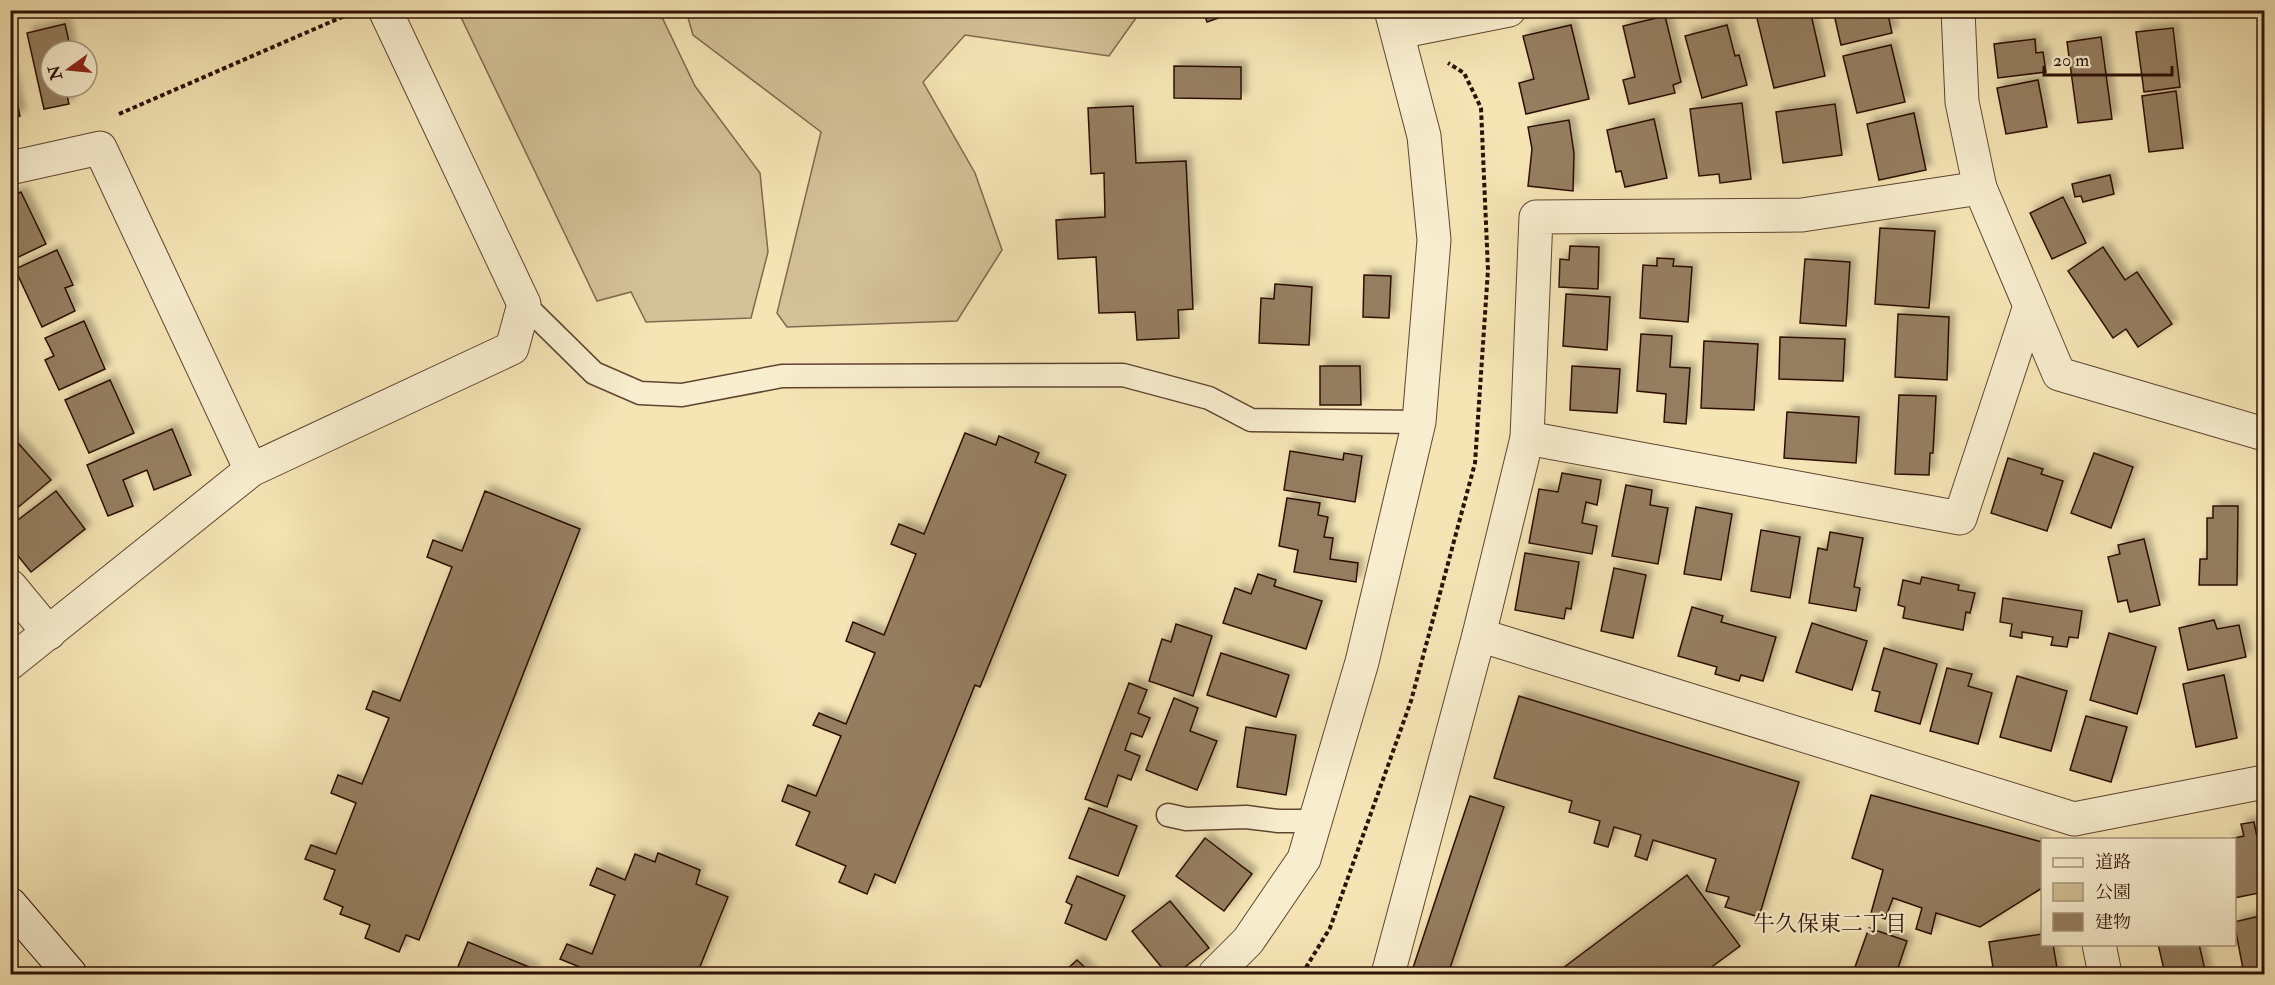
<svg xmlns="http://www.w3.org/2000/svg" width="2275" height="985" viewBox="0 0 2275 985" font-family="'IM FELL Double Pica','Noto Serif JP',serif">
<defs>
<filter id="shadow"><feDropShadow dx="5.5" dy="-5.5" stdDeviation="3" flood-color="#0004"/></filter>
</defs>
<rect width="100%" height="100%" fill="#f5e5b5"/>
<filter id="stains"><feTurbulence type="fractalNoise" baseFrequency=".00333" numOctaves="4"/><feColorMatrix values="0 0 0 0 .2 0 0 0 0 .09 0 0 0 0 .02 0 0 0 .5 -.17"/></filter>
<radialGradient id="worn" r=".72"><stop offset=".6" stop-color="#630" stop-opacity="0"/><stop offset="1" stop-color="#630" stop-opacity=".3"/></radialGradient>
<g fill="#d3c197" stroke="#80684e" stroke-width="1.5">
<path d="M458,11h201l36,75 65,87 8,79 -17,66 -105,4 -15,-30 -34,9z"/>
<path d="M686,11v-1l455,1 -32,45 -144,-21 -42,47 52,91 27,77 -45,71 -170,6 -10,-14 44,-181 -128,-97z"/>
</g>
<g fill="#957e60" stroke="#2e0f04" stroke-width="1.5" filter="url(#shadow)">
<path d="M1203,10h38l-34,12z"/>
<path d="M1755,10h55l15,66 -51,12z"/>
<path d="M1833,10h54l5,23 -51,12z"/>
<path d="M1665,16l16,66 -8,3 2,8 -46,11 -6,-24 12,-3 -12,-51z"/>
<path d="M65,24l6,27h-20v36h14l4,17 -25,5 -17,-76z"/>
<path d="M1571,25l18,74 -63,15 -7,-31 15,-4 -11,-43z"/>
<path d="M1727,25l8,31 4,-1 8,30 -45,13 -17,-62z"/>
<path d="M2173,28l7,59 -36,5 -8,-60z"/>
<path d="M2101,37l11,82 -34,4 -11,-81z"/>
<path d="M2035,39l1,14 7,-1 3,20 -48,6 -4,-34z"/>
<path d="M1891,45l14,57 -48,11 -14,-57z"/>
<path d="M1174,66l67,1v32l-67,-1z"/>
<path d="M10,70l10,46 -10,1z"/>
<path d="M2038,80l9,47 -41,7 -9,-46z"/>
<path d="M2176,91l7,57 -34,4 -7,-56z"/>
<path d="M1742,103l9,76 -31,4 -1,-9 -20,2 -9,-67z"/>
<path d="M1835,104l7,51 -59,8 -7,-51z"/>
<path d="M1133,106l3,57 50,-2 7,148 -15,1 1,28 -42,2 -2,-28 -36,1 -3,-56 -38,2 -2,-39 49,-3 -1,-44 -13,1 -3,-66z"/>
<path d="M1914,113l12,57 -47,10 -12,-56z"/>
<path d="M1654,119l13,59 -42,9 -4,-16 -5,1 -9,-42z"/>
<path d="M1569,120l5,33 -1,38 -45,-5 4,-37 -4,-22z"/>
<path d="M2110,175l4,19 -31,8 -2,-6 -6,1 -3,-13z"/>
<path d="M21,192l25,52 -36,17v-64z"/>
<path d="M2063,197l23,46 -34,16 -22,-46z"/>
<path d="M1880,228l55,3 -6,77 -54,-4z"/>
<path d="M1570,246l29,1 -1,42 -39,-2 1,-28 9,1z"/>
<path d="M2103,247l22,33 12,-8 35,52 -34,23 -12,-18 -13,9 -45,-67z"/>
<path d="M57,250l16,35 -8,3 10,23 -33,16 -27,-58z"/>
<path d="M1657,258l17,1 -1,7 19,1 -4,55 -48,-4 3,-53 14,1z"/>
<path d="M1805,259l45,3 -4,64 -46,-3z"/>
<path d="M1364,275l27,1 -2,42 -26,-1z"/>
<path d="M1275,284l37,3 -3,58 -50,-2 2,-45 13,1z"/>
<path d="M1566,294l44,3 -3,53 -44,-4z"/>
<path d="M1898,314l51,3 -2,63 -52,-3z"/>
<path d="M84,321l21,48 -46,21 -14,-30 9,-4 -9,-18z"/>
<path d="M1641,334l31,2 -2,31 20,1 -4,56 -22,-2 2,-28 -29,-3z"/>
<path d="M1780,337l65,2 -2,42 -64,-2z"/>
<path d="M1704,341l54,3 -4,66 -53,-2z"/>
<path d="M1320,366h40l1,39h-41z"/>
<path d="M1572,366l48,3 -3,44 -47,-3z"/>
<path d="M110,380l24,53 -45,20 -24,-53z"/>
<path d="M1899,395l37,1 -3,57h-3l-1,22 -34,-1z"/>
<path d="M1787,412l72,5 -3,46 -72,-5z"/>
<path d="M172,429l19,46 -37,15 -7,-20 -24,10 10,26 -25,10 -21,-51z"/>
<path d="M965,433l31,12 3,-9 40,17 -4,9 31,13 -86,212 -5,-2 -80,198 -20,-9 -8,20 -28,-12 7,-16 -50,-21 14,-33 -28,-11 6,-16 28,11 25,-60 -28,-11 6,-12 27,11 29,-71 -29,-12 7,-19 31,13 32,-81 -25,-10 8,-20 25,10z"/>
<path d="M10,434l41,46 -41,34z"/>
<path d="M1290,451l53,9 1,-7 18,3 -7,46 -71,-12z"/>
<path d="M2094,453l39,14 -22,61 -40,-15z"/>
<path d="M2008,458l35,11 -2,5 22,7 -16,50 -56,-18z"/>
<path d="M1562,473l39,7 -4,25 -11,-3 -4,21 15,3 -5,28 -63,-11 10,-54 19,3z"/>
<path d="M1626,485l26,5 -2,15 18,3 -10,56 -46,-8z"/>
<path d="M56,491l29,38 -54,43 -21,-26v-20z"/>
<path d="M485,491l95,38 -161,411 -13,-5 -7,17 -34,-14 5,-13 -30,-11 3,-7 -19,-8 11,-29 -30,-11 6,-14 25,9 20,-51 -25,-10 7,-18 24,9 27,-66 -23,-9 7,-18 27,10 52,-134 -25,-10 6,-17 29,11z"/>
<path d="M1287,498l33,5 -2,12 10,2 -4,20 9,1 -3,21 28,4 -2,19 -62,-10 4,-22 -19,-4z"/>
<path d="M2213,506h25l-1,79h-38l1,-26h7v-41h6z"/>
<path d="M1696,507l36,7 -11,66 -37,-6z"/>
<path d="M1761,530l39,7 -10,61 -39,-7z"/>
<path d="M1830,532l33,6 -9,49 6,1 -4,23 -47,-8 9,-55 9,2z"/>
<path d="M2144,539l16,66 -30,7 -3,-12 -9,2 -10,-45 12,-3 -2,-9z"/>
<path d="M1525,553l54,9 -8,47 -5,-1 -2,11 -49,-9z"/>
<path d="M1614,568l32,7 -13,63 -32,-7z"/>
<path d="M1258,574l18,6 -2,6 48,15 -16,48 -83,-26 12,-35 16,6z"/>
<path d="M1922,577l37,8 -1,5 17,3 -5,20 -4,-1 -3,18 -60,-12 2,-11 -7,-2 5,-25 17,4z"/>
<path d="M2003,598l79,13 -4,27 -9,-1 -2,10 -16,-2 2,-8 -31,-5v6l-12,-2 2,-12 -12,-2z"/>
<path d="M1692,607l31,9 -2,6 55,15 -13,44 -22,-6 -2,6 -24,-7 2,-7 -39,-11z"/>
<path d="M2214,620l3,9 22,-4 7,32 -58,13 -9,-42z"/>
<path d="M1812,623l55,18 -15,49 -56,-18z"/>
<path d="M1176,624l36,12 -19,60 -44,-15 13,-42 9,3z"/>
<path d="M2109,633l47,14 -19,67 -47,-14z"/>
<path d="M1884,648l53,16 -17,60 -45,-13 5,-19 -8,-2z"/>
<path d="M1221,653l68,22 -13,42 -69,-22z"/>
<path d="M1947,668l25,6 -4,12 24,7 -14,51 -48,-13z"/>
<path d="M2224,675l13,63 -41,9 -13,-63z"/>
<path d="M2017,676l50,15 -16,60 -51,-14z"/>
<path d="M1129,683l18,7 -9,23 12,5 -8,19 -11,-4 -6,17 15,6 -9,24 -13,-5 -11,32 -22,-8z"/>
<path d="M1519,696l280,86 -40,135 -34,-10 4,-10 -23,-6 10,-32 -63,-19 -6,20 -12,-4 6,-21 -27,-8 -6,20 -14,-4 6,-22 -31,-9 3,-11 -78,-23z"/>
<path d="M1174,698l24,10 -8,23 27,10 -20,49 -51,-20z"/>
<path d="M2086,716l41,11 -16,55 -41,-12z"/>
<path d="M1246,727l50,8 -10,60 -49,-8z"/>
<path d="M1871,795l171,47v46l-62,39 -44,-14 -5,21 -15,-5 6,-21 -29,-10 -8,21 -14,-6 12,-43 -31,-12z"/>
<path d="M1470,796l34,11 -56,167h-37z"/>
<path d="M1089,808l48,18 -19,50 -49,-18z"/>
<path d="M2254,822l3,15 7,-1v56l-30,6v-58h-9l19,-4 -3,-12z"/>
<path d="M1205,838l47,36 -28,37 -48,-35z"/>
<path d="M658,853l42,17 -4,14 32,13 -31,77h-112l2,-4 -27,-11 7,-15 25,10 23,-59 -25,-10 7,-17 28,12 10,-26 20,8z"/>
<path d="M1687,875l53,71 -38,28h-147z"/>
<path d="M1077,876l48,20 -19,44 -41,-17 7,-18 -6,-3z"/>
<path d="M1170,901l39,47 -33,26h-9l-35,-43z"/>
<path d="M2264,915v59h-20l-10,-52z"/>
<path d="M1869,928l38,13 -11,33h-19l-22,-7z"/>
<path d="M2042,934v10h11l5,30h-64l-5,-32z"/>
<path d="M468,942l66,27 -2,5h-77z"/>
<path d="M2158,944h41l7,30h-41z"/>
<path d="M1077,960l15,14h-30z"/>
</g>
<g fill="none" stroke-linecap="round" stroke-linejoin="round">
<g stroke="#604430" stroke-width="25">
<g id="lane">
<path d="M524,304l70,69 46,20 42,2 100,-19 341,-1 86,23 42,22 168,2"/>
<path d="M1168,815l18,4 60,-2 32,4h37"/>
</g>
</g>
<g stroke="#604430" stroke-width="35">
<g id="street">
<path d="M1958,10l4,92 18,86 79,186 205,60"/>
<path d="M1398,32l111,-22"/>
<path d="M10,168l90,-20 151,322"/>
<path d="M1527,438l433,80 70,-212"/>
<path d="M10,586l39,47"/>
<path d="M1479,635l595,184 190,-37"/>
<path d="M10,663l241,-193 261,-122 12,-44 -139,-294"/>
<path d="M2099,944l6,30"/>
<path d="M1215,974l33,-33 56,-82 58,-197 57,-240 15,-182 -10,-104 -33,-126"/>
<path d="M1388,974l91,-339 48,-197 9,-221 266,-2 178,-27"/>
</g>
</g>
<g stroke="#2e0f04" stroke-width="35">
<path id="secondary" d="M10,904l60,70"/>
</g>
<g stroke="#2e0f04" stroke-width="4" stroke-dasharray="4.5 3" stroke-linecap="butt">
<path d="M119,114l230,-100"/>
<path d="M1302,974l28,-46 81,-227 64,-238 13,-193 -7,-162 -17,-35 -16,-10"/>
</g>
<use href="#lane" stroke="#f8eecf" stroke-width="22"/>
<use href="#street" stroke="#f8eecf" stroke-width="33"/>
<use href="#secondary" stroke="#f8eecf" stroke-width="33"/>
</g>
<g text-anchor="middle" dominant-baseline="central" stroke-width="4.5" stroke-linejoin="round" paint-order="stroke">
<g font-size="22" fill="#2e0f04" stroke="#f8eecf">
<text x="1830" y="924">牛久保東二丁目</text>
</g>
</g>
<rect width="2275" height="985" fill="none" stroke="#f5e5b5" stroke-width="36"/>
<rect x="12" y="12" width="2251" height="961" fill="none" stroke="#2e0f04" stroke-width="3"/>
<rect x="18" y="18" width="2239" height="949" fill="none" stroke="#2e0f04" stroke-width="1.5"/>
<rect x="2041" y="838" width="195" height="108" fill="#f8eecf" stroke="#a7957e" stroke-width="1.5"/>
<rect x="2053" y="858" width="30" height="9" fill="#f8eecf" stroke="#a7957e" stroke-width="1.5"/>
<text x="2095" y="868" font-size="18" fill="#2e0f04">道路</text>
<rect x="2053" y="883" width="30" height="18" fill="#d3c197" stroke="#a7957e" stroke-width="1.5"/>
<text x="2095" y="898" font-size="18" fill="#2e0f04">公園</text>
<rect x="2053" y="913" width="30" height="18" fill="#957e60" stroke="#a7957e" stroke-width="1.5"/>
<text x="2095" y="928" font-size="18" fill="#2e0f04">建物</text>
<g transform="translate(69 69) rotate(255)"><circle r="28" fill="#f8eecf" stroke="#a7957e" stroke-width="1.5"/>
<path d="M0-4.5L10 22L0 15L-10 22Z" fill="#8f2418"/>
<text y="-9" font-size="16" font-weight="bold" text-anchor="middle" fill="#2e0f04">N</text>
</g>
<path d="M2044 66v9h128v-9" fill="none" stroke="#2e0f04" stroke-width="3"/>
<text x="2053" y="66" font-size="18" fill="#2e0f04" stroke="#f8eecf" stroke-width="4.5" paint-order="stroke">20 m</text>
<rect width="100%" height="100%" filter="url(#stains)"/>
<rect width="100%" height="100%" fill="url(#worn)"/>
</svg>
